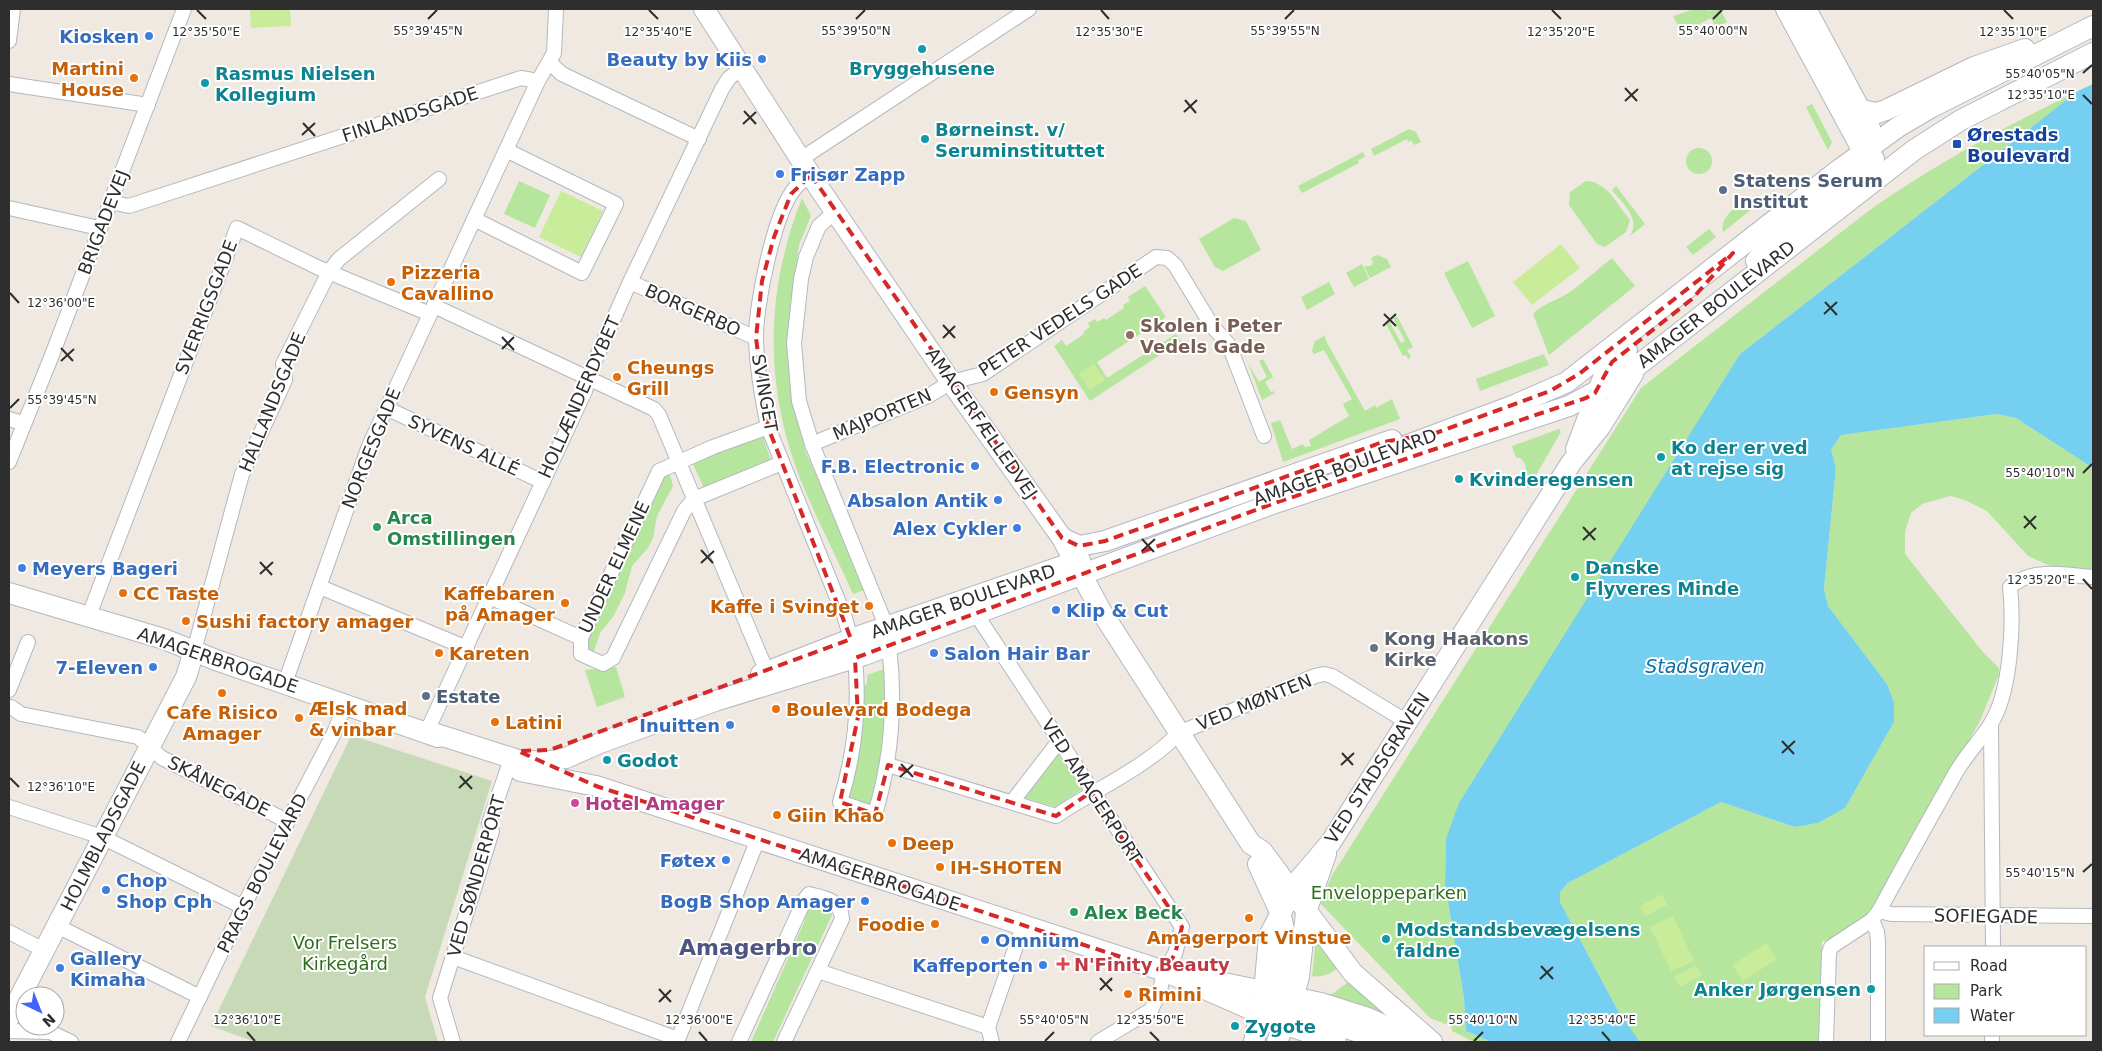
<svg xmlns="http://www.w3.org/2000/svg" width="2102" height="1051" viewBox="0 0 2102 1051" font-family="'DejaVu Sans',sans-serif">
<rect width="100%" height="100%" fill="#efe9e1"/>
<g fill="#b6e59e">
<path d="M1694,9h12l2,2 12,-2 7,13 -11,6 -5,-10 -29,15 -9,-17z"/>
<path d="M2078,91l-338,263 -294,485 -1,43 19,116 2,33 26,11h-18l-22,-11 -1,-5 -21,-8 -109,-114 10,-27 310,-489 230,-179c68,-47 134,-82 207,-118z"/>
<path d="M1812,104l20,38 -4,8 -22,-43z"/>
<path d="M1409,129l7,3 5,10 -7,3 -3,-5 -3,2 -1,-3 -33,17 -3,-7z"/>
<circle cx="1699" cy="161" r="13"/>
<path d="M1363,152l2,5 -7,3 1,3 -57,30 -4,-7z"/>
<path d="M519,181l31,14 -15,33 -31,-14z"/>
<path d="M1586,181c21,0 32,25 44,39l-4,12 -21,15 -8,-3 -28,-39 1,-13z"/>
<path d="M1616,186l29,38 -15,12c11,-18 -7,-32 -18,-46z"/>
<path d="M802,198l9,18 -12,29 -11,83 4,71 14,54 62,136 -15,5c-19,-43 -42,-85 -58,-129 -31,-90 -28,-178 7,-267z"/>
<path d="M1756,198l5,4 -38,30c-5,-15 20,-33 33,-34z"/>
<path d="M1234,218l12,3 15,29 -38,21 -8,-4 -16,-28z"/>
<path d="M1709,229l7,8 -23,18 -7,-8z"/>
<path d="M1377,255l10,4 4,8 -21,11 -6,-12h7l2,-4 -2,-4z"/>
<path d="M1612,258l23,28 -86,69 -16,-41c11,-12 24,-13 37,-22 14,-10 28,-23 42,-34z"/>
<path d="M1468,261l27,55 -23,12 -28,-55z"/>
<path d="M1362,264l7,15 -15,8 -8,-14z"/>
<path d="M1329,282l6,12 -28,16 -6,-13z"/>
<path d="M1145,286l21,31 -69,45 10,16 69,-44 5,7 -91,60 -36,-55 8,-6 4,6 18,-12 -1,-2 7,-5 -2,-4 7,-4 2,3 7,-4 2,2 18,-12 -1,-3 7,-4 -2,-4z"/>
<path d="M1397,316l16,31 -6,3 4,7 -3,2 -2,-4 -3,1 -18,-34 4,-1 12,22 4,-2 -12,-23z"/>
<path d="M1326,335l-1,4 40,72 10,-6 1,3 16,-9 8,20 -117,43 -12,-39 9,-3 12,29 11,-5 2,3 6,-1 -2,-6 40,-24 -6,-12 9,-5 -28,-49 -10,4 -2,-3 3,-10z"/>
<path d="M1544,354l5,11 -69,26 -4,-12z"/>
<path d="M1263,359l10,18 -8,5 6,10 2,-1 2,2 -13,7 -14,-37 11,19 8,-5 -8,-16z"/>
<path d="M1997,414l19,4 77,50v104l-36,-3 -29,-13 -41,-45 -22,-11 -15,-4 -28,8 -11,9 -6,19v22l77,97 17,17v6l-19,47 -111,193 -38,26 -9,1 -3,101h-179l-23,-33 -57,-107v-10l8,-9 153,-81 74,25 23,-4 27,-15 49,-86v-18l-7,-20 -59,-78 -4,-17 12,-121 -5,-18 10,-15z"/>
<path d="M1559,429l2,3 -33,57 -6,-13c6,-7 5,-12 -2,-18h-4l-4,-12z"/>
<path d="M762,434l10,29 -68,25 -12,-26z"/>
<path d="M669,471l4,15 -16,30 -4,22 -5,10 -16,18 -7,27 -12,24 -13,16 -7,21 -9,-6v-6l79,-169z"/>
<path d="M616,667l9,30 -28,10 -12,-37z"/>
<path d="M884,669c4,49 1,87 -12,135l-5,2 -16,-5 -4,-4 14,-110 6,-3v-9z"/>
<path d="M1058,754l23,34v2l-25,17 -32,-9 29,-42z"/>
<path d="M821,904l12,7 -1,4 -59,127h-22l54,-122 -1,-6 10,-8z"/>
<path d="M1316,938l24,29c-9,6 -17,11 -28,9z"/>
<path d="M1351,980l42,38 -72,-24h11z"/>
</g>
<path fill="#c8d9b8" d="M354,736l138,45 -67,216 13,45h-183l-44,-16 139,-288z"/>
<g fill="#c9ec9a">
<path d="M250,9h40l1,17 -40,2z"/>
<path d="M561,191l42,20 -22,46 -42,-20z"/>
<path d="M1561,244l19,24 -48,37 -19,-23z"/>
<path d="M1094,364l11,16 -15,10 -11,-16z"/>
<path d="M1662,894l5,11 -22,11 -5,-10z"/>
<path d="M1673,916l21,45 -23,10 -21,-44z"/>
<path d="M1766,943l11,16 -34,22 -11,-16z"/>
<path d="M1696,965l6,10 -22,12 -6,-10z"/>
</g>
<path fill="#75cff0" d="M2093,84v384l-77,-50 -19,-4 -156,21 -10,15 5,18 -12,121 4,17 59,78 7,19v19l-49,86 -27,15 -23,4 -74,-25 -153,81 -8,9v10l57,107 23,33h-148l-26,-11 -2,-33 -19,-115 1,-44 13,-36 281,-449 338,-263z"/>
<g fill="none" stroke-linecap="round" stroke-linejoin="round">
<g stroke="#b4b7c1" stroke-width="16">
<g id="street">
<path d="M9,41l4,-32"/>
<path d="M550,63l12,11 137,65"/>
<path d="M9,84l139,21"/>
<path d="M801,159l228,-150"/>
<path d="M811,175c-5,4 -11,7 -15,12 -22,24 -41,121 -40,153 1,29 6,58 12,87l76,188 7,24"/>
<path d="M110,202l19,4 392,-128 17,3"/>
<path d="M9,208l90,20"/>
<path d="M835,212l-16,14 -13,31 -5,22 -7,64 5,58 13,43 75,184"/>
<path d="M474,219l108,54 34,-69 -110,-54"/>
<path d="M630,282l126,56"/>
<path d="M434,306l220,103 5,6 108,257"/>
<path d="M386,408l157,74"/>
<path d="M9,419l14,4"/>
<path d="M768,427l-55,20 -54,24 -78,167v16l22,10 10,-6 71,-147 10,-12 88,-36"/>
<path d="M812,444l118,-49 21,-13 32,-8 173,-117 11,1 8,7 37,61 17,19 35,91"/>
<path d="M9,462l43,-107 132,-346"/>
<path d="M320,587l147,61"/>
<path d="M490,597l91,41"/>
<path d="M976,614l206,313 -7,27 -11,17 -4,20 -9,19 -53,32"/>
<path d="M88,618l149,-390 82,40 111,46"/>
<path d="M194,651l48,-177 43,-94 -2,-16 46,-92 10,-13 100,-80"/>
<path d="M855,658c5,51 0,96 -15,144l35,12c17,-56 21,-110 14,-168"/>
<path d="M285,683l84,-237 169,-365 16,-28 2,-44"/>
<path d="M9,690l19,-48"/>
<path d="M11,707l10,7 117,23 24,21 125,63"/>
<path d="M1991,724l2,223"/>
<path d="M427,731l158,-340 8,-26 37,-83 92,-193 7,-11 12,-9"/>
<path d="M888,765l168,51c41,-28 88,-47 123,-83l136,-57 9,-2 8,2 75,46"/>
<path d="M1012,802l47,-61"/>
<path d="M9,807l93,30 141,70"/>
<path d="M1879,911l12,3 202,2"/>
<path d="M1872,920l5,12 1,9v101"/>
<path d="M57,926l143,71"/>
<path d="M9,932l35,18"/>
<path d="M453,957l225,82"/>
<path d="M818,971l170,56"/>
<path d="M9,1031l41,1 21,10"/>
<path d="M178,1042l65,-135 91,-174 11,-29"/>
<path d="M453,1042l-13,-44 52,-167 -3,-8 19,-55"/>
<path d="M677,1042l81,-203"/>
<path d="M739,1042l66,-143 4,-5c16,4 32,6 33,25l-58,123"/>
<path d="M992,1042l-4,-15 35,-101"/>
<path d="M1826,1042l3,-89 2,-6 41,-27 7,-9c25,-46 50,-91 76,-137 10,-18 24,-32 35,-49 21,-32 24,-101 20,-138 22,-20 56,-12 83,-10"/>
<path d="M1992,1042v-7"/>
</g>
</g>
<g stroke="#b4b7c1" stroke-width="22">
<g id="secondary">
<path d="M704,9l115,179 132,194 111,156 39,73 150,233 11,7 91,122 79,69"/>
<path d="M1786,9l73,135 4,7 11,8"/>
<path d="M1861,110l16,3 9,-3 88,-43 51,-18"/>
<path d="M1756,261l18,-21 81,-64c15,-15 21,-28 15,-48l-64,-119"/>
<path d="M1576,449l30,-79 21,-20"/>
<path d="M1378,456l139,-52 50,-22 273,-213 58,-42 34,-20 161,-81"/>
<path d="M1062,538l17,8 26,-5 287,-101"/>
<path d="M9,593l155,46 52,21 222,77"/>
<path d="M761,674l90,-35 229,-79"/>
<path d="M427,731l91,29 26,2 22,-4 34,-15 115,-42 149,-46 408,-151 297,-98 54,-29 291,-227 47,-30 132,-67"/>
<path d="M520,771l76,15 568,185 120,53 52,18"/>
<path d="M1258,864l22,48 5,22 -6,53"/>
<path d="M1195,977l126,26 47,15 52,24"/>
<path d="M1277,1012l12,-1 10,2 91,29"/>
<path d="M9,1018l177,-341 8,-26"/>
<path d="M1254,1042l10,-49 5,-57 28,-54 34,-40 240,-379 29,-36 33,-53"/>
<path d="M1277,1042l12,-31 10,-34 7,-65 20,-58"/>
</g>
</g>
<use href="#street" stroke="#fff" stroke-width="14"/>
<use href="#secondary" stroke="#fff" stroke-width="20"/>
</g>
<path fill="none" stroke="#d62828" stroke-width="4" stroke-dasharray="10 6" stroke-linejoin="round" d="M811,175l251,363 17,8 26,-5 278,-99 53,-9 114,-42 29,-17 154,-121 -41,46 -80,63 -17,31 -9,5 -314,106 -417,154 3,59 -18,85 35,12 13,-49 168,51 35,-24 91,135 -7,27 -11,17 -568,-185 -78,-35 32,-1 301,-111 -83,-212 -12,-89 6,-57 12,-44 17,-43z"/>
<path fill="none" stroke="#2e2e2e" stroke-width="2" d="M197,10l9,9M649,10l9,9M1101,10l8,9M1552,10l9,9M2004,10l9,9M428,19l9,-9M856,19l9,-9M1285,19l9,-9M1713,19l9,-9M2083,73l9,-8M1625,88l12,13M2083,95l9,9M1185,100l11,13M1625,101l13,-12M744,111l12,13M1184,112l13,-12M303,123l12,13M743,124l13,-12M302,135l13,-12M10,293l9,10M1825,302l12,13M1384,314l12,12M1824,314l13,-12M943,325l12,13M1383,326l13,-12M502,337l12,13M943,338l12,-12M61,348l12,13M502,349l12,-12M61,361l13,-12M10,408l9,-9M2083,473l9,-9M2024,516l12,13M1583,527l12,13M2024,528l12,-12M1142,539l12,13M1583,540l13,-12M701,550l12,13M1142,551l13,-12M260,562l12,13M701,563l13,-12M260,574l13,-12M2083,579l9,10M1782,741l12,13M1342,753l11,12M1782,753l13,-12M901,764l12,13M1341,765l13,-12M460,776l12,13M900,777l13,-12M10,778l9,9M459,788l13,-12M2083,872l9,-8M1541,966l12,13M1100,978l12,13M1540,979l13,-12M659,989l12,13M1100,990l12,-12M659,1002l12,-12M247,1032l8,9M699,1032l8,9M1150,1032l9,9M1602,1032l8,9M1045,1041l9,-9M1474,1041l9,-9"/>
<g fill="#3f7fe0" stroke="#fff" stroke-width="2">
<circle cx="149" cy="36" r="5"/>
<circle cx="762" cy="59" r="5"/>
<circle cx="780" cy="174" r="5"/>
<circle cx="975" cy="466" r="5"/>
<circle cx="998" cy="500" r="5"/>
<circle cx="1017" cy="528" r="5"/>
<circle cx="22" cy="568" r="5"/>
<circle cx="1056" cy="610" r="5"/>
<circle cx="934" cy="653" r="5"/>
<circle cx="153" cy="667" r="5"/>
<circle cx="730" cy="725" r="5"/>
<circle cx="726" cy="860" r="5"/>
<circle cx="106" cy="890" r="5"/>
<circle cx="865" cy="901" r="5"/>
<circle cx="985" cy="940" r="5"/>
<circle cx="1043" cy="965" r="5"/>
<circle cx="60" cy="968" r="5"/>
</g>
<g fill="#0f9aa8" stroke="#fff" stroke-width="2">
<circle cx="922" cy="49" r="5"/>
<circle cx="205" cy="83" r="5"/>
<circle cx="925" cy="139" r="5"/>
<circle cx="1661" cy="457" r="5"/>
<circle cx="1459" cy="479" r="5"/>
<circle cx="1575" cy="577" r="5"/>
<circle cx="607" cy="760" r="5"/>
<circle cx="1386" cy="939" r="5"/>
<circle cx="1871" cy="989" r="5"/>
<circle cx="1235" cy="1026" r="5"/>
</g>
<g fill="#e8710a" stroke="#fff" stroke-width="2">
<circle cx="134" cy="78" r="5"/>
<circle cx="391" cy="282" r="5"/>
<circle cx="617" cy="377" r="5"/>
<circle cx="994" cy="392" r="5"/>
<circle cx="123" cy="593" r="5"/>
<circle cx="565" cy="603" r="5"/>
<circle cx="869" cy="606" r="5"/>
<circle cx="186" cy="621" r="5"/>
<circle cx="439" cy="653" r="5"/>
<circle cx="222" cy="693" r="5"/>
<circle cx="776" cy="709" r="5"/>
<circle cx="299" cy="718" r="5"/>
<circle cx="495" cy="722" r="5"/>
<circle cx="777" cy="815" r="5"/>
<circle cx="892" cy="843" r="5"/>
<circle cx="940" cy="867" r="5"/>
<circle cx="1249" cy="918" r="5"/>
<circle cx="935" cy="924" r="5"/>
<circle cx="1128" cy="994" r="5"/>
</g>
<rect fill="#1a4fb4" stroke="#fff" stroke-width="2" x="1952" y="139" width="10" height="10" rx="2.5"/>
<g fill="#5c6f8a" stroke="#fff" stroke-width="2">
<circle cx="1723" cy="190" r="5"/>
<circle cx="426" cy="696" r="5"/>
</g>
<circle fill="#8d6e63" stroke="#fff" stroke-width="2" cx="1130" cy="335" r="5"/>
<g fill="#2e9e5b" stroke="#fff" stroke-width="2">
<circle cx="377" cy="527" r="5"/>
<circle cx="1074" cy="912" r="5"/>
</g>
<circle fill="#6b7280" stroke="#fff" stroke-width="2" cx="1374" cy="648" r="5"/>
<circle fill="#d1479c" stroke="#fff" stroke-width="2" cx="575" cy="803" r="5"/>
<path fill="#e0444e" stroke="#fff" stroke-width="2" d="M1060.5 956.5h5v5h5v5h-5v5h-5v-5h-5v-5h5z"/>
<g text-anchor="middle" dominant-baseline="central" stroke-width="4" stroke-linejoin="round" paint-order="stroke">
<g font-size="18" font-weight="bold" fill="#366cbe" stroke="#fff" text-anchor="end">
<text x="139" y="36">Kiosken</text>
<text x="752" y="59">Beauty by Kiis</text>
<text x="790" y="174" text-anchor="start">Frisør Zapp</text>
<text x="965" y="466">F.B. Electronic</text>
<text x="988" y="500">Absalon Antik</text>
<text x="1007" y="528">Alex Cykler</text>
<text x="32" y="568" text-anchor="start">Meyers Bageri</text>
<text x="1066" y="610" text-anchor="start">Klip &amp; Cut</text>
<text x="944" y="653" text-anchor="start">Salon Hair Bar</text>
<text x="143" y="667">7-Eleven</text>
<text x="720" y="725">Inuitten</text>
<text x="716" y="860">Føtex</text>
<text x="116" y="880" text-anchor="start">Chop<tspan x="116" dy="21">Shop Cph</tspan></text>
<text x="855" y="901">BogB Shop Amager</text>
<text x="995" y="940" text-anchor="start">Omnium</text>
<text x="70" y="958" text-anchor="start">Gallery<tspan x="70" dy="21">Kimaha</tspan></text>
<text x="1033" y="965">Kaffeporten</text>
</g>
<g font-size="18" font-weight="bold" fill="#c56008" stroke="#fff" text-anchor="start">
<text x="124" y="68" text-anchor="end">Martini<tspan x="124" dy="21">House</tspan></text>
<text x="401" y="272">Pizzeria<tspan x="401" dy="21">Cavallino</tspan></text>
<text x="627" y="367">Cheungs<tspan x="627" dy="21">Grill</tspan></text>
<text x="1004" y="392">Gensyn</text>
<text x="133" y="593">CC Taste</text>
<text x="555" y="593" text-anchor="end">Kaffebaren<tspan x="555" dy="21">på Amager</tspan></text>
<text x="859" y="606" text-anchor="end">Kaffe i Svinget</text>
<text x="196" y="621">Sushi factory amager</text>
<text x="449" y="653">Kareten</text>
<text x="309" y="708">Ælsk mad<tspan x="309" dy="21">&amp; vinbar</tspan></text>
<text x="786" y="709">Boulevard Bodega</text>
<text x="222" y="712" text-anchor="middle">Cafe Risico<tspan x="222" dy="21">Amager</tspan></text>
<text x="505" y="722">Latini</text>
<text x="787" y="815">Giin Khao</text>
<text x="902" y="843">Deep</text>
<text x="950" y="867">IH-SHOTEN</text>
<text x="925" y="924" text-anchor="end">Foodie</text>
<text x="1249" y="937" text-anchor="middle">Amagerport Vinstue</text>
<text x="1138" y="994">Rimini</text>
</g>
<g font-size="18" font-weight="bold" fill="#0d838f" stroke="#fff" text-anchor="start">
<text x="922" y="68" text-anchor="middle">Bryggehusene</text>
<text x="215" y="73">Rasmus Nielsen<tspan x="215" dy="21">Kollegium</tspan></text>
<text x="935" y="129">Børneinst. v/<tspan x="935" dy="21">Seruminstituttet</tspan></text>
<text x="1671" y="447">Ko der er ved<tspan x="1671" dy="21">at rejse sig</tspan></text>
<text x="1469" y="479">Kvinderegensen</text>
<text x="1585" y="567">Danske<tspan x="1585" dy="21">Flyveres Minde</tspan></text>
<text x="617" y="760">Godot</text>
<text x="1396" y="929">Modstandsbevægelsens<tspan x="1396" dy="21">faldne</tspan></text>
<text x="1861" y="989" text-anchor="end">Anker Jørgensen</text>
<text x="1245" y="1026">Zygote</text>
</g>
<g font-size="18" fill="#2e2e2e" stroke="#fff">
<text transform="translate(410 114) rotate(-18)">FINLANDSGADE</text>
<text transform="translate(103 222) rotate(-69)">BRIGADEVEJ</text>
<text transform="translate(1716 304) rotate(-38)">AMAGER BOULEVARD</text>
<text transform="translate(206 307) rotate(-69)">SVERRIGSGADE</text>
<text transform="translate(693 310) rotate(24)">BORGERBO</text>
<text transform="translate(1060 320) rotate(-33)">PETER VEDELS GADE</text>
<text transform="translate(765 393) rotate(80)">SVINGET</text>
<text transform="translate(579 397) rotate(-66)">HOLLÆNDERDYBET</text>
<text transform="translate(272 402) rotate(-68)">HALLANDSGADE</text>
<text transform="translate(882 414) rotate(-23)">MAJPORTEN</text>
<text transform="translate(982 423) rotate(55)">AMAGERFÆLLEDVEJ</text>
<text transform="translate(464 445) rotate(25)">SYVENS ALLÉ</text>
<text transform="translate(371 448) rotate(-68)">NORGESGADE</text>
<text transform="translate(1345 467) rotate(-20)">AMAGER BOULEVARD</text>
<text transform="translate(614 567) rotate(-65)">UNDER ELMENE</text>
<text transform="translate(963 601) rotate(-19)">AMAGER BOULEVARD</text>
<text transform="translate(218 660) rotate(19)">AMAGERBROGADE</text>
<text transform="translate(1254 702) rotate(-22)">VED MØNTEN</text>
<text transform="translate(1377 768) rotate(-57)">VED STADSGRAVEN</text>
<text transform="translate(219 786) rotate(27)">SKÅNEGADE</text>
<text transform="translate(1092 791) rotate(57)">VED AMAGERPORT</text>
<text transform="translate(103 836) rotate(-63)">HOLMBLADSGADE</text>
<text transform="translate(262 873) rotate(-63)">PRAGS BOULEVARD</text>
<text transform="translate(476 876) rotate(-74)">VED SØNDERPORT</text>
<text transform="translate(880 879) rotate(18)">AMAGERBROGADE</text>
<text transform="translate(1986 916) rotate(1)">SOFIEGADE</text>
</g>
<g font-size="18" font-weight="bold" fill="#164399" stroke="#fff" text-anchor="start">
<text x="1967" y="134">Ørestads<tspan x="1967" dy="21">Boulevard</tspan></text>
</g>
<g font-size="18" font-weight="bold" fill="#4e5e75" stroke="#fff" text-anchor="start">
<text x="1733" y="180">Statens Serum<tspan x="1733" dy="21">Institut</tspan></text>
<text x="436" y="696">Estate</text>
</g>
<g font-size="18" font-weight="bold" fill="#785e54" stroke="#fff" text-anchor="start">
<text x="1140" y="325">Skolen i Peter<tspan x="1140" dy="21">Vedels Gade</tspan></text>
</g>
<g font-size="18" font-weight="bold" fill="#27864d" stroke="#fff" text-anchor="start">
<text x="387" y="517">Arca<tspan x="387" dy="21">Omstillingen</tspan></text>
<text x="1084" y="912">Alex Beck</text>
</g>
<g font-size="18" font-weight="bold" fill="#5b616d" stroke="#fff" text-anchor="start">
<text x="1384" y="638">Kong Haakons<tspan x="1384" dy="21">Kirke</tspan></text>
</g>
<g font-size="18" font-weight="bold" fill="#b23c85" stroke="#fff" text-anchor="start">
<text x="585" y="803">Hotel Amager</text>
</g>
<g font-size="18" fill="#2c6e1b" stroke="#fff">
<text x="1389" y="892">Enveloppeparken</text>
<text x="345" y="942">Vor Frelsers<tspan x="345" dy="21">Kirkegård</tspan></text>
</g>
<g font-size="18" font-weight="bold" fill="#be3a42" stroke="#fff" text-anchor="start">
<text x="1074" y="964">N'Finity Beauty</text>
</g>
<g font-size="19" font-style="italic" fill="#0d6fa3" stroke="#fff">
<text x="1705" y="666">Stadsgraven</text>
</g>
<g font-size="22" font-weight="bold" fill="#4d5680" stroke="#fff">
<text x="748" y="947">Amagerbro</text>
</g>
</g>
<g font-size="12" text-anchor="middle" fill="#2e2e2e" stroke="#fff" stroke-width="4" stroke-linejoin="round" paint-order="stroke">
<text x="428" y="35">55°39'45"N</text>
<text x="856" y="35">55°39'50"N</text>
<text x="1285" y="35">55°39'55"N</text>
<text x="1713" y="35">55°40'00"N</text>
<text x="206" y="36">12°35'50"E</text>
<text x="658" y="36">12°35'40"E</text>
<text x="1109" y="36">12°35'30"E</text>
<text x="1561" y="36">12°35'20"E</text>
<text x="2013" y="36">12°35'10"E</text>
<text x="2040" y="78">55°40'05"N</text>
<text x="2041" y="99">12°35'10"E</text>
<text x="61" y="307">12°36'00"E</text>
<text x="62" y="404">55°39'45"N</text>
<text x="2040" y="477">55°40'10"N</text>
<text x="2041" y="584">12°35'20"E</text>
<text x="61" y="791">12°36'10"E</text>
<text x="2040" y="877">55°40'15"N</text>
<text x="247" y="1024">12°36'10"E</text>
<text x="699" y="1024">12°36'00"E</text>
<text x="1150" y="1024">12°35'50"E</text>
<text x="1602" y="1024">12°35'40"E</text>
<text x="1054" y="1024">55°40'05"N</text>
<text x="1483" y="1024">55°40'10"N</text>
</g>
<rect width="2102" height="1051" fill="none" stroke="#2e2e2e" stroke-width="20"/>
<rect x="1924" y="946" width="162" height="90" fill="#ffffff" stroke="#ababab"/>
<rect x="1934" y="962" width="25" height="8" fill="#ffffff" stroke="#ababab"/>
<text x="1970" y="971" font-size="15" fill="#2e2e2e">Road</text>
<rect x="1934" y="984" width="25" height="15" fill="#b6e59e" stroke="#ababab"/>
<text x="1970" y="996" font-size="15" fill="#2e2e2e">Park</text>
<rect x="1934" y="1008" width="25" height="15" fill="#75cff0" stroke="#ababab"/>
<text x="1970" y="1021" font-size="15" fill="#2e2e2e">Water</text>
<g transform="translate(40 1011) rotate(137)"><circle r="24" fill="#ffffff" stroke="#ababab"/>
<path d="M0-4L9 19L0 12L-9 19Z" fill="#4264fb"/>
<text y="-8" font-size="14" font-weight="bold" text-anchor="middle" fill="#2e2e2e">N</text>
</g>
</svg>
